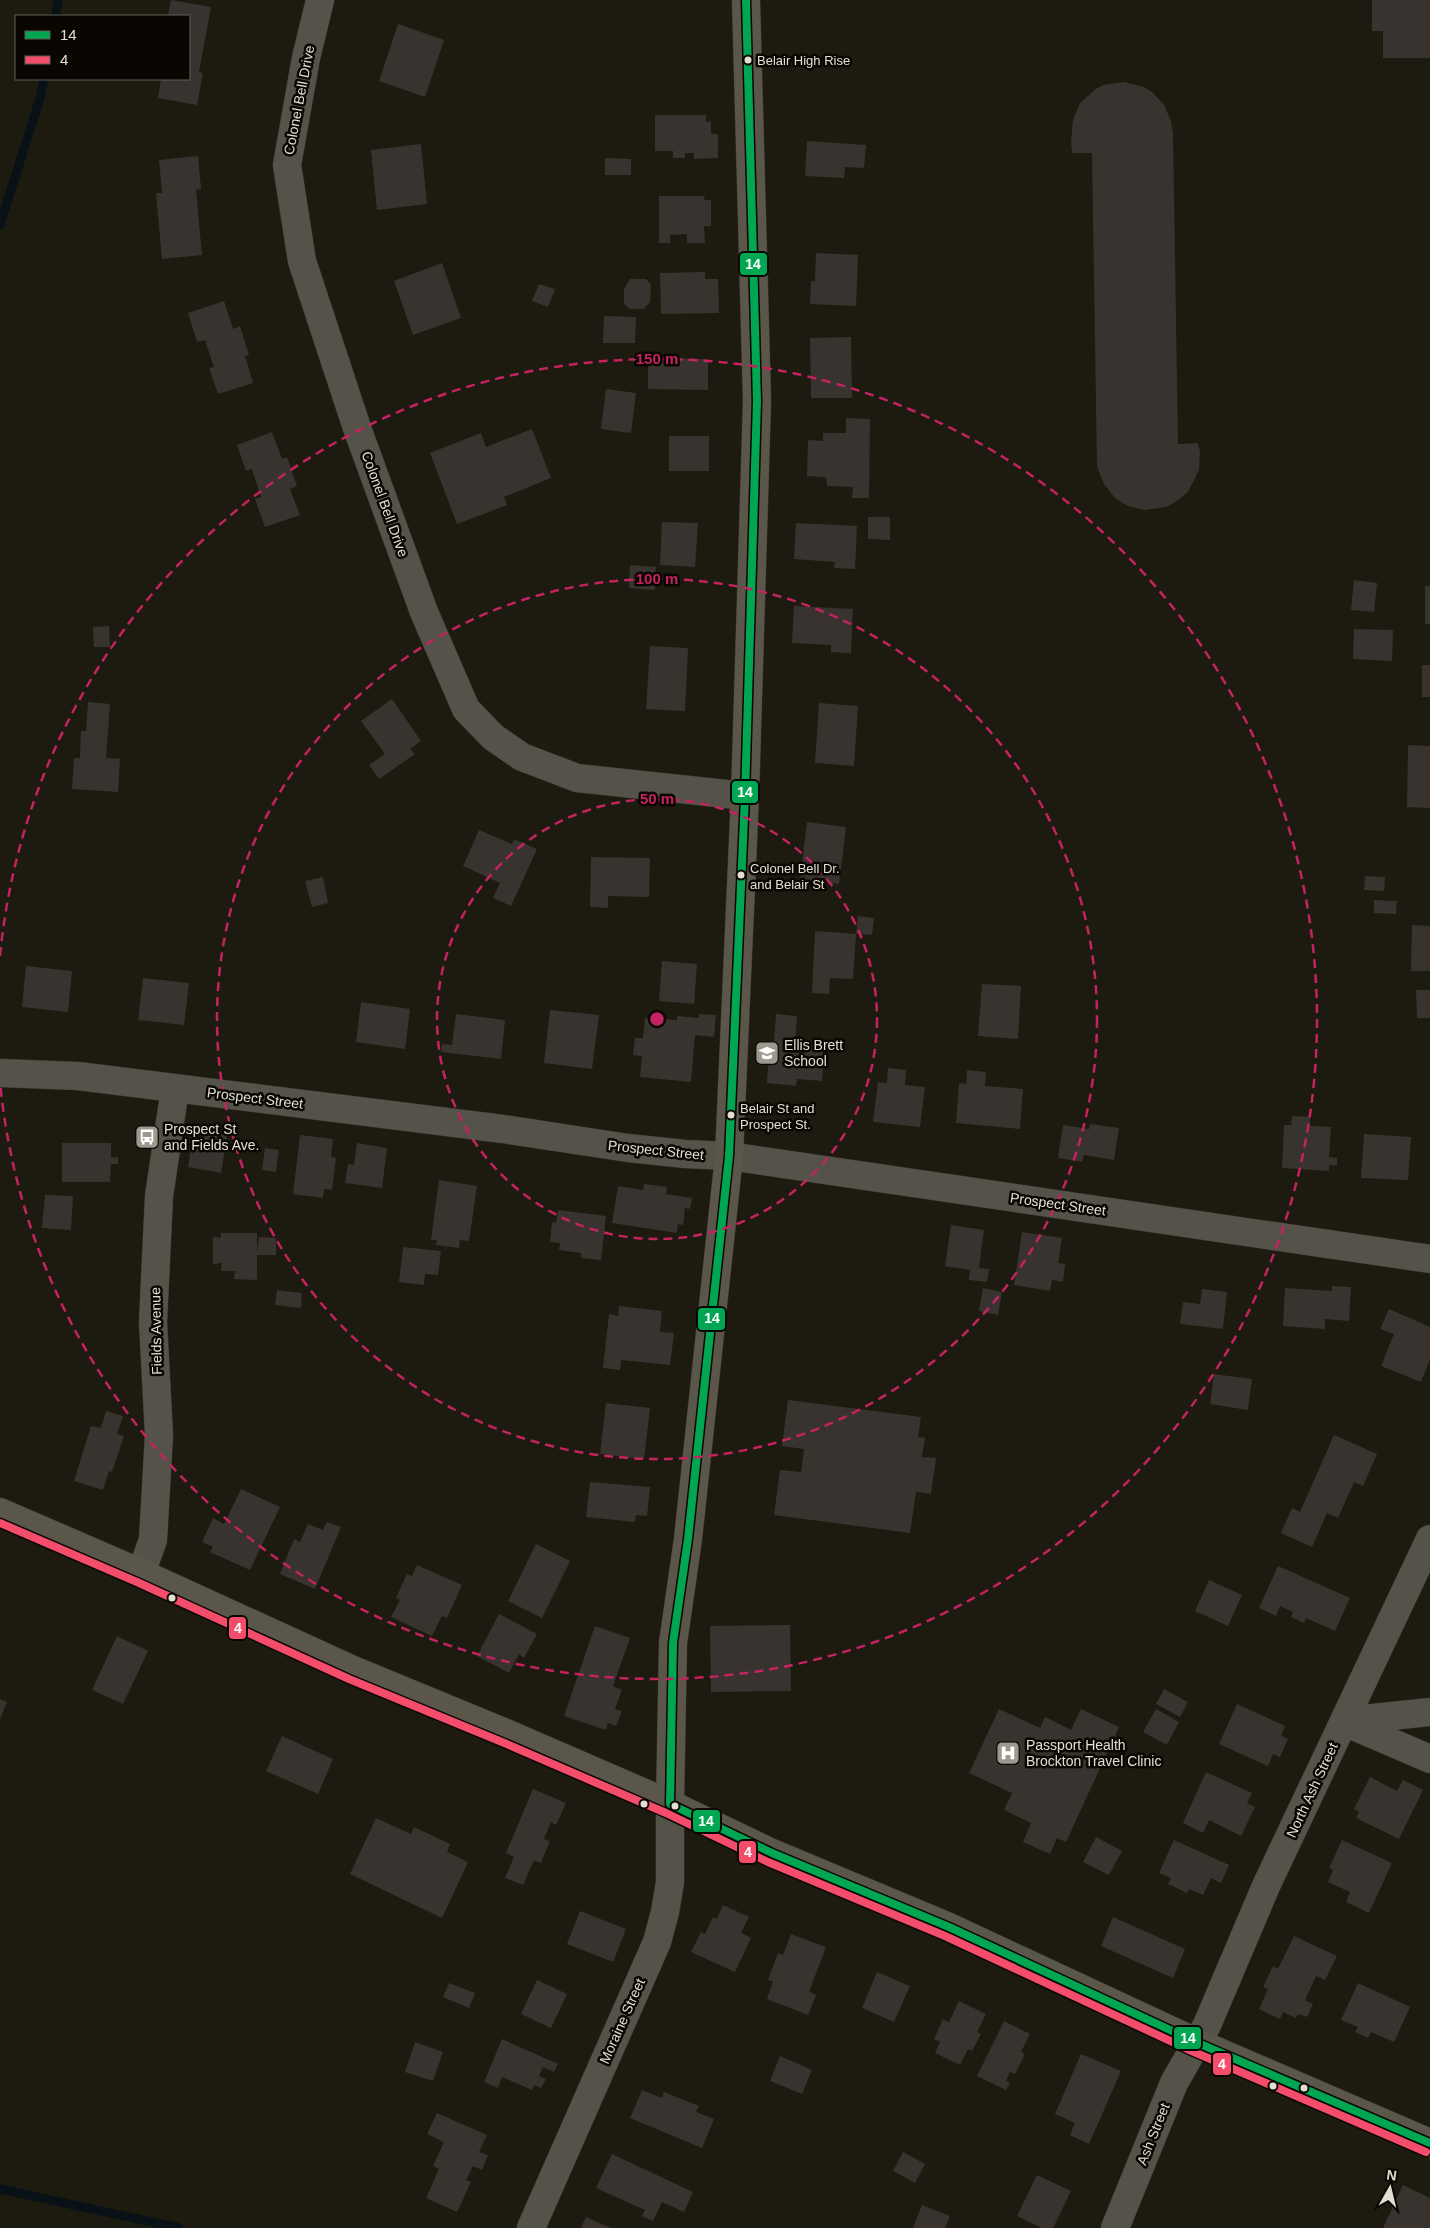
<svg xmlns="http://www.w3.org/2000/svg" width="1430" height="2228" viewBox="0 0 1430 2228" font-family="Arial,sans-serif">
<rect width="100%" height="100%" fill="#1d1a0f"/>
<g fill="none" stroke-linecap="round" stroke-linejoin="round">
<g stroke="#081216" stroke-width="9">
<path d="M56,16l2,-16"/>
<path d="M0,225l40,-127 4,-19"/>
<path d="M0,2189l179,39"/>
</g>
</g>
<g fill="#393330">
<path d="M171,0l40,7 -12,65 4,1 -6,32 -39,-7 3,-19h28v-63h-21z"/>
<path d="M1372,0h58v58h-47v-27h-11z"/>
<path d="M398,24l46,16 -19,57 -46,-16z"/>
<path d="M1124,82l20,5 8,5 12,13 7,16 2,13 5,310 20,-1 2,9 -1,18 -11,22 -14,11 -8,4 -21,3 -17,-4 -13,-8 -11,-14 -7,-17 -5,-314h-20l-1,-11 2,-22 7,-17 16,-14 7,-4z"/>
<path d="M655,115h51v7l5,-1v13h7v24l-24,1v-6h-9v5h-12v-7h-18z"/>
<path d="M807,141l59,4 -2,23 -19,-1 -1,11 -39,-2z"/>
<path d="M421,144l6,60 -50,6 -6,-60z"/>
<path d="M198,156l3,33 -5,1 6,65 -40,4 -6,-66h6l-3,-33z"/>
<path d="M605,158l26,1v16h-26z"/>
<path d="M659,196h46l-1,4h7v26h-7l1,17h-18v-9l-17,1v8h-11z"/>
<path d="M816,253l42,2 -2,51 -46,-2 1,-23h4z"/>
<path d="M442,263l19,55 -48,17 -19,-54z"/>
<path d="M705,272v7h13l1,34 -58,1 -1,-41z"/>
<path d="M630,279h16l5,6 -1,17 -6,7h-14l-6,-5v-15z"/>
<path d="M539,284l16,5 -7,18 -16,-6z"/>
<path d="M224,301l9,28 7,-3 9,29 -4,1 8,27 -35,11 -9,-26 5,-1 -9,-27 -8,2 -9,-29z"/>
<path d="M604,316l32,1 -1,26h-32z"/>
<path d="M851,337l1,61h-41l-1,-60z"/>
<path d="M648,358l60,1v31l-60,-1z"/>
<path d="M606,389l30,4 -5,40 -30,-4z"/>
<path d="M846,418l24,1 -1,79h-17l1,-11 -26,-1 -1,-9 -19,-1 1,-36 15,1v-8h23z"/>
<path d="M532,429l19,49 -47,19 3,8 -50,19 -27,-71 51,-20 5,14z"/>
<path d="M272,432l10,27 5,-2 10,29 -7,3 10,26 -35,12 -10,-28 6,-2 -9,-28 -6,2 -9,-26z"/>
<rect x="669" y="436" width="40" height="35"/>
<path d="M868,517h22v23l-22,-1z"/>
<path d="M662,522l36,1 -3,44 -35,-2z"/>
<path d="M796,523l61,3 -2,43 -21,-1 1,-6 -41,-3z"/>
<path d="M630,565l26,2 -1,23 -26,-2z"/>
<path d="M1354,580l23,3 -3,29 -23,-2z"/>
<rect x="1425" y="586" width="5" height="38"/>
<path d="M794,606l59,3 -2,44 -20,-1v-7l-39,-2z"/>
<path d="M109,626l1,21h-16l-1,-20z"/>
<path d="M1354,629l39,1 -1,31 -39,-2z"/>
<path d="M650,646l38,2 -3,63 -39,-2z"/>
<rect x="1422" y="665" width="8" height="32"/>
<path d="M392,699l29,42 -11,8 5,5 -36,25 -10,-14 16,-11 -24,-33z"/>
<path d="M88,702l22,2 -4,54 14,1 -2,33 -46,-3 2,-31h6l1,-27h5z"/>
<path d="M819,703l39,3 -4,60 -39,-3z"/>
<path d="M1408,745l22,1v62l-23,-1z"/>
<path d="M807,822l39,5 -7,57 -39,-5z"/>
<path d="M479,830l33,14 2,-5 23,10 -26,57 -18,-8 7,-15 -37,-17z"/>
<path d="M591,857l59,1 -1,39 -41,-1v12l-18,-1z"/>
<path d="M1365,876l20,1 -1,14 -20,-1z"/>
<path d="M323,877l5,26 -16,4 -7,-26z"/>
<path d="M1374,900l23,1 -1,13 -22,-1z"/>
<path d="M858,916l16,2 -2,17 -16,-1z"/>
<path d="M1412,925l18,1v45h-19z"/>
<path d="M815,931l41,3 -3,45 -23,-1 -1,16 -17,-1z"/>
<path d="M662,961l35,3 -3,40 -35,-3z"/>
<path d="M26,966l46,5 -4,41 -46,-5z"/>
<path d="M143,978l46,5 -5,42 -46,-5z"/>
<path d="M982,984l39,2 -3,53 -40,-3z"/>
<path d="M1416,990h14v28h-13z"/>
<path d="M361,1002l49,7 -5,40 -49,-7z"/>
<path d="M550,1010l49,5 -7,54 -48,-6z"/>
<path d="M456,1014l49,6 -4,39 -60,-7 1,-8 10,1z"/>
<path d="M699,1014l17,1 -2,22 -19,-2 -4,47 -51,-5 2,-21 -9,-1 2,-17h8l2,-20 32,2v-4l22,2z"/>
<path d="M776,1014l21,2 -2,27 30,2 -3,36 -25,-2 -1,7 -29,-3 3,-42h4z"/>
<path d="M888,1068l18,2 -1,15 20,2 -5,40 -47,-5 5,-40 9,1z"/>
<path d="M967,1070l19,2 -1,14 38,3 -3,40 -64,-6 3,-40 7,1z"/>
<path d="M1292,1116l18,1v9l21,1 -2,30 8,1v8l-8,-1v6l-47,-3 2,-43h7z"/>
<path d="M1090,1124l29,4 -5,32 -30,-5 -2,7 -24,-4 5,-33 26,4z"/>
<path d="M202,1127l26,4 -7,42 -33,-6 3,-19 8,1z"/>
<path d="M1364,1134l47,3 -3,43 -47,-2z"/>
<path d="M300,1135l33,4 -2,18 5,1 -4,32 -8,-1 -1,9 -30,-4z"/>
<path d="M62,1143h49v15l7,-1v7h-7l-1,18h-48z"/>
<path d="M357,1143l30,5 -5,40 -37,-5 3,-19 6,1z"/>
<path d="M265,1148l14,2 -3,22 -14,-2z"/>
<path d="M439,1180l38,6 -8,55 -9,-1 -1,8 -23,-3 1,-5h-6z"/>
<path d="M644,1184l23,3 -1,7 26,4 -2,11 -5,-1 -2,17 -5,-1 -1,9 -65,-10 6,-37 25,4z"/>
<path d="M45,1195l28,1 -2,34 -29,-2z"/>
<path d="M558,1210l48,6 -5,44 -20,-2v-5l-22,-3 1,-7 -10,-1 2,-20 4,1z"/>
<path d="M951,1225l33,5 -5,38 10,1 -2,13 -18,-2 1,-10 -25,-4z"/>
<path d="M1022,1232l40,6 -4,25 7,1 -2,18 -11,-2 -2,11 -36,-6z"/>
<path d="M221,1233h36v19l2,-15 17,1v17h-19v25l-23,-1 1,-8h-14l1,-8 -9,1v-27l8,1z"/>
<path d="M403,1247l38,4 -3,24 -13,-1 -1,11 -25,-3z"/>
<path d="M1332,1286l19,1 -2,34 -24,-2v10l-42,-3 2,-38 47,3z"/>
<path d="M983,1288l19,4 -4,23 -19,-4z"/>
<path d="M1202,1289l25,3 -4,37 -43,-5 3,-22 17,2z"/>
<path d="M277,1290l25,3 -1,15 -26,-3z"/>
<path d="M619,1306l43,5 -2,21 14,1 -4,32 -49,-5 -1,10 -17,-2 6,-54 9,2z"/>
<path d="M1389,1309l41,18v32l-9,23 -40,-16 13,-32 -14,-5z"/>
<path d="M1214,1374l38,5 -4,31 -38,-6z"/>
<path d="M788,1400l133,17 -3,20 7,1 -3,19 14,1 -5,36 -15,-2 -6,41 -136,-18 6,-45 21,2 3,-23 -22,-3z"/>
<path d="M606,1403l44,5 -6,51 -44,-5z"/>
<path d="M106,1411l17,5 -6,18 7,2 -12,36 -3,-1 -6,19 -29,-9 17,-55 10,2z"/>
<path d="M1334,1435l43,19 -14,32 -9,-4 -16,36 -11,-5 -15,34 -31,-14 11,-25 8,4z"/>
<path d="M590,1482l60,5 -3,29 -11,-1 -1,7 -49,-5z"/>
<path d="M241,1489l39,18 -30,63 -40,-18 3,-5 -11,-5 11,-24 11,6z"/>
<path d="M327,1522l14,5 -26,62 -35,-15 14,-35 6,3 8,-18 15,6z"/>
<path d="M536,1544l34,17 -28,57 -34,-17z"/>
<path d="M417,1565l45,20 -15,33 -5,-2 -10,20 -41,-19 9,-17 -4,-2 11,-24 5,2z"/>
<path d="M1278,1566l72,32 -15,33 -29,-13 -2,5 -13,-6 2,-5 -13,-6 -4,10 -17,-8z"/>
<path d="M1209,1580l33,15 -14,31 -33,-15z"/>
<path d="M499,1614l38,20 -13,24 -5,-4 -10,19 -32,-17z"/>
<path d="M790,1625l1,66 -80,1 -1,-66z"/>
<path d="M595,1626l35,12 -17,48 9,4 -7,19 7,2 -6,15 -8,-3 -2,7 -42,-14z"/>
<path d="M117,1636l31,15 -25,53 -31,-14z"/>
<path d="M1164,1689l24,13 -8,15 -24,-13z"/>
<path d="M0,1699l7,3 -7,17z"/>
<path d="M1237,1704l48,22 -4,10 7,3 -8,18 -7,-3 -5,12 -49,-22z"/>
<path d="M999,1709l41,19 5,-11 26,13 10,-21 38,18 -53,115 -9,-4 -7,16 -27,-12 8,-19 -27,-13 8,-17 -43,-20z"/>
<path d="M1156,1709l23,13 -12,23 -24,-13z"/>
<path d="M282,1736l51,23 -15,35 -52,-23z"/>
<path d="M1206,1772l46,21 -5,10 8,4 -14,29 -32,-16 -6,13 -20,-10z"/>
<path d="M1370,1777l27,14 6,-11 20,10 -24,49 -43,-21 3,-6 -5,-3z"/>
<path d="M533,1789l33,14 -10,22 -5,-3 -7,17 6,2 -9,22 -7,-3 -11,25 -18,-7 9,-21 -8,-4z"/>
<path d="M376,1818l35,16 3,-7 36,17 -3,8 21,10 -26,56 -92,-44z"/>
<path d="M1096,1837l26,14 -13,24 -26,-13z"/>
<path d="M1174,1840l55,25 -8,18 -10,-5 -8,17 -14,-6 -2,4 -19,-9 3,-6 -12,-5z"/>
<path d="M1342,1840l50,23 -23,50 -23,-11 4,-10 -22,-10 5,-12 -4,-2z"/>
<path d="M723,1905l26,12 -8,16 10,5 -16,34 -44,-20 10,-20 4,2 8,-17 4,2z"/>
<path d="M580,1911l46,18 -13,33 -46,-18z"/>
<path d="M1113,1917l72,32 -12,29 -72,-32z"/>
<path d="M791,1934l35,13 -17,45 7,3 -8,20 -41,-16 6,-17 -5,-2 10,-27 5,2z"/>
<path d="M1294,1936l43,20 -12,24 -9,-4 -11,24 8,4 -6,13 -9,-3 -2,4 -13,-6 -3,7 -21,-10 9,-20 -5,-2 10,-21 5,3z"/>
<path d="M877,1972l33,14 -16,36 -32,-14z"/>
<path d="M537,1980l30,14 -16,34 -30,-14z"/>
<path d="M449,1983l26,10 -6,15 -26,-11z"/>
<path d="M1358,1983l52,24 -16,35 -23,-10 -3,6 -13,-6 3,-5 -17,-7z"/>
<path d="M959,2001l27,13 -9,18 4,2 -9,17 -4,-2 -8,16 -25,-12 5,-11 -6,-3 9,-20 6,3z"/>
<path d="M1004,2021l26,13 -9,18 4,2 -10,20 -5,-2 -4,9 4,2 -4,7 -29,-14z"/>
<path d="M502,2039l56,25 -4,8 -11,-5 -4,9 7,3 -5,9 -7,-3 -2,5 -30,-13 -4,11 -14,-6z"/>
<path d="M415,2042l28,10 -10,29 -28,-9z"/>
<path d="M1081,2054l40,17 -32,73 -19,-9 5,-12 -20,-9z"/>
<path d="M780,2056l32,14 -10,24 -32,-13z"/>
<path d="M642,2090l20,8 2,-6 35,14 -3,6 18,7 -12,29 -72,-30z"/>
<path d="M437,2113l50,22 -8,17 9,3 -6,15 -9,-4 -7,14 5,2 -14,30 -31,-14 13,-29 -6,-3 11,-24 -17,-8z"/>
<path d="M903,2152l22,12 -10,19 -22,-12z"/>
<path d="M612,2154l81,38 -9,20 -22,-10 -9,19 -11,-5 3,-6 -49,-22z"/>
<path d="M1037,2175l34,16 -18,37h-11l-25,-12z"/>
<path d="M1403,2185l27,13v30h-47z"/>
<path d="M922,2205l28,11 -5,12h-32z"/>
<path d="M586,2217l25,11h-30z"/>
</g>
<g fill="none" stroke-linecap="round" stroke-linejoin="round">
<g stroke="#38352d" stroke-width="29">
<g id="minor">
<path d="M320,0l-14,58 -19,107 15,96 55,167 67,184 42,97 27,28 29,20 55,21 168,18"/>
<path d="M0,1073l78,3 425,53 125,19 57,6 44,2 701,103"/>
<path d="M141,1573l12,-33 6,-105 -6,-113 6,-126 16,-107"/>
<path d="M1345,1721l85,-9"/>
<path d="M1344,1722l86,37"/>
<path d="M531,2228l126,-286 8,-30 5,-30v-78"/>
<path d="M1115,2228l59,-145 33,-58 59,-139 164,-347"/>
</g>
</g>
<g stroke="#38352d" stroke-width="29">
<g id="major">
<path d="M0,1512l141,61 212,97 153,63 164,71 102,49 177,74 249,116 232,100"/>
<path d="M670,1804l3,-161 15,-104 41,-383 16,-360 12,-395 -11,-401"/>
</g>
</g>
<use href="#minor" stroke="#55524a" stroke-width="28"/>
<use href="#major" stroke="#5b564a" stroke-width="28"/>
<g stroke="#0a0702" stroke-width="11">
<path id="bus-1" d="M746,0l11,401 -12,395 -16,360 -41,383 -15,104 -3,161 102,49 177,74 249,116 232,100"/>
</g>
<g stroke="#0a0702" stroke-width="11">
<path id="bus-2" d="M0,1523l137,59 212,97 153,63 164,71 102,49 177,74 249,116 232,100"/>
</g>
<use href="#bus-1" stroke="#00a651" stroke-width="8"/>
<use href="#bus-2" stroke="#f44d6c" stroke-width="8"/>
</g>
<g fill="none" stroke="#c42261" stroke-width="2.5" stroke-dasharray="9 6">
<circle cx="657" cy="1019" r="220"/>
<circle cx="657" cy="1019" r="440"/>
<path d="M0 956A660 660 0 1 1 0 1082"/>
</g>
<defs>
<g id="school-square" transform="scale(1.25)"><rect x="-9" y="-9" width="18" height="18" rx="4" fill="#9e998e" stroke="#0a0702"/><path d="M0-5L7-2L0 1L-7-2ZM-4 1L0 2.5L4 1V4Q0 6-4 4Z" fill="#fff"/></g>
<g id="bus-square" transform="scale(1.25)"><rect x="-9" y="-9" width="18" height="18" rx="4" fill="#9e998e" stroke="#0a0702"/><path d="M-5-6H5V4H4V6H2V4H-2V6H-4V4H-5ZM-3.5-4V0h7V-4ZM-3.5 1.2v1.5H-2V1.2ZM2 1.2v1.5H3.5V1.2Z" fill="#fff"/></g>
<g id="hospital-square" transform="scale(1.25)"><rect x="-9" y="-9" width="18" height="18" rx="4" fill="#9e998e" stroke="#0a0702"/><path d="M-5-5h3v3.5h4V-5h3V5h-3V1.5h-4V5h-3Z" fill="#fff"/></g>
</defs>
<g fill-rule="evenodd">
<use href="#school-square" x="767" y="1053"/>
<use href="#bus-square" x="147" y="1137"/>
<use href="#hospital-square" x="1008" y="1753"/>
</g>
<g fill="#e3ded2" stroke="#0a0702" stroke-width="2">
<circle cx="748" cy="60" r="4.5"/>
<circle cx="741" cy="875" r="4.5"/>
<circle cx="731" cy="1115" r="4.5"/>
<circle cx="172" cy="1598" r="4.5"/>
<circle cx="644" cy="1804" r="4.5"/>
<circle cx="675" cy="1806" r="4.5"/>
<circle cx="1273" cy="2086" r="4.5"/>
<circle cx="1304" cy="2088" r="4.5"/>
</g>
<g text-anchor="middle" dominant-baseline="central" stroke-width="5" stroke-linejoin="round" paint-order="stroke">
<g font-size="13" fill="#e3ded2" stroke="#0a0702" text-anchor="start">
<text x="757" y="60">Belair High Rise</text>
<text x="750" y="868">Colonel Bell Dr.<tspan x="750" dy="16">and Belair St</tspan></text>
<text x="740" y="1108">Belair St and<tspan x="740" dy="16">Prospect St.</tspan></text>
</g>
<g font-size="14" fill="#e3ded2" stroke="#0a0702">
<text transform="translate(299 100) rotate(-79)">Colonel Bell Drive</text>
<text transform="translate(385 504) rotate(70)">Colonel Bell Drive</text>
<text transform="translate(255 1098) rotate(7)">Prospect Street</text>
<text transform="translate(656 1150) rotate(6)">Prospect Street</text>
<text transform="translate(1058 1204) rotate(8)">Prospect Street</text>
<text transform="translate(156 1331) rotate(-91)">Fields Avenue</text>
<text transform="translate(1312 1790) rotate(-65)">North Ash Street</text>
<text transform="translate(622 2021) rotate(-66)">Moraine Street</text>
<text transform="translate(1153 2134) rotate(-68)">Ash Street</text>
</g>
<g font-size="14" fill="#e3ded2" stroke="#0a0702" text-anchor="start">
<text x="784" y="1045">Ellis Brett<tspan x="784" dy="16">School</tspan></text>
<text x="164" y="1129">Prospect St<tspan x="164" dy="16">and Fields Ave.</tspan></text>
<text x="1026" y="1745">Passport Health<tspan x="1026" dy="16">Brockton Travel Clinic</tspan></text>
</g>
</g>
<circle cx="657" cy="1019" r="8" fill="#c42261" stroke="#0a0702" stroke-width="2.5"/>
<g font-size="15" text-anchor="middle" font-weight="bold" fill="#c42261" stroke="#0a0702" stroke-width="5" stroke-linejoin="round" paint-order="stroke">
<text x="657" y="364">150 m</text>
<text x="657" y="584">100 m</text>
<text x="657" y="804">50 m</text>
</g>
<g stroke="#0a0702" stroke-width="2">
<rect x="739" y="252" width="29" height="24" rx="5" fill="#00a651"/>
<rect x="731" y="780" width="28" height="24" rx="5" fill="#00a651"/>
<rect x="697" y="1307" width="29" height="24" rx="5" fill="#00a651"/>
<rect x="228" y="1616" width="19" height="24" rx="5" fill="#f44d6c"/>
<rect x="692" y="1809" width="29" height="24" rx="5" fill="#00a651"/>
<rect x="738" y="1840" width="19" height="24" rx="5" fill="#f44d6c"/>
<rect x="1173" y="2026" width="29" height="24" rx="5" fill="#00a651"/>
<rect x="1212" y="2052" width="20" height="24" rx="5" fill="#f44d6c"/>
</g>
<g font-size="14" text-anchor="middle" font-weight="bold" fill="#fff">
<text x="753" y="269">14</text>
<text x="745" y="797">14</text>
<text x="712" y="1323">14</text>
<text x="238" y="1633">4</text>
<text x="706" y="1826">14</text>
<text x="748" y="1857">4</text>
<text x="1188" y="2043">14</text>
<text x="1222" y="2069">4</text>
</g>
<rect x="15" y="15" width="175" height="65" fill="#0a0702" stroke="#615d55"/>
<rect x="25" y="31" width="25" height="8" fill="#00a651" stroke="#615d55"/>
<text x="60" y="40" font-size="15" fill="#e3ded2">14</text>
<rect x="25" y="56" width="25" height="8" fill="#f44d6c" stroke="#615d55"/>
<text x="60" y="65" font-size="15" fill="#e3ded2">4</text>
<g transform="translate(1390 2188) rotate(8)" stroke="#0a0702" stroke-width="4" paint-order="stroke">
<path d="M0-4L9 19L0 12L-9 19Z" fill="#e3ded2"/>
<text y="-8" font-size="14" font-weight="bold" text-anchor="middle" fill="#e3ded2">N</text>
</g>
</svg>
